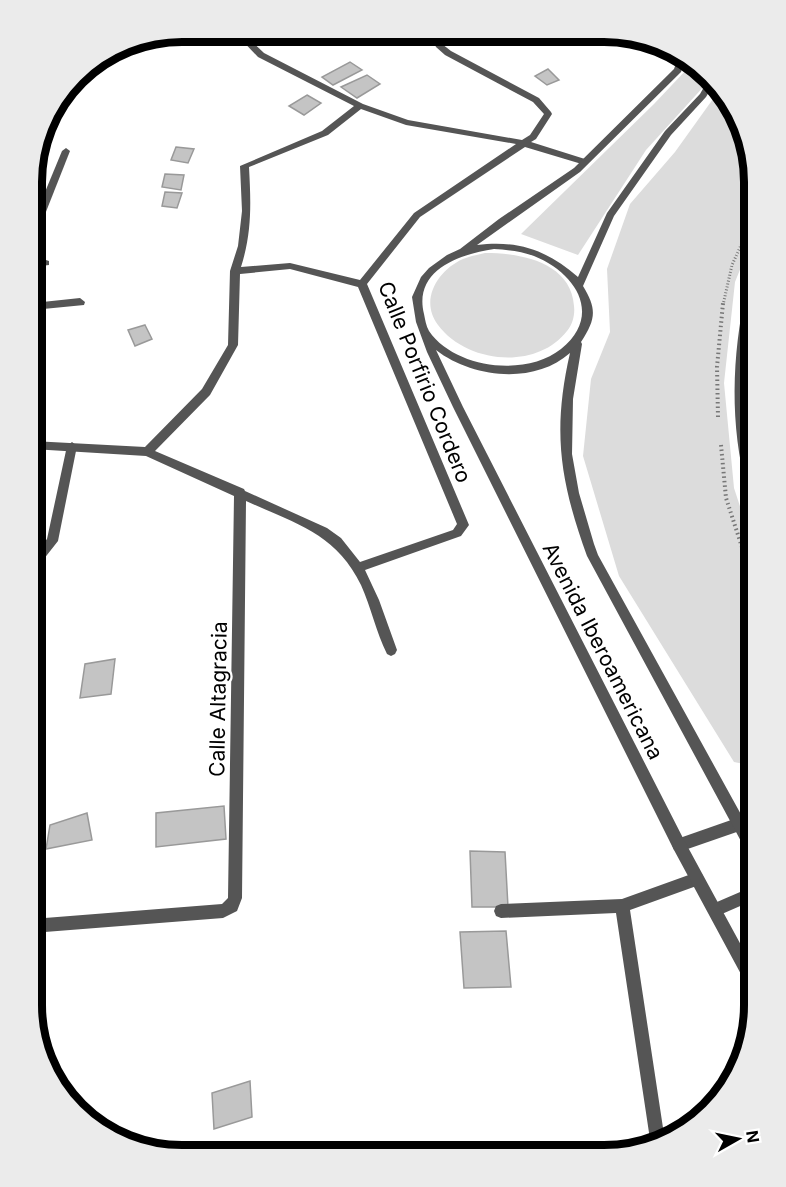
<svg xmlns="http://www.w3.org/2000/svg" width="786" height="1187" viewBox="0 0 786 1187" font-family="Inter,sans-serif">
<rect width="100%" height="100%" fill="#fff"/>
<g fill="#dcdcdc">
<path d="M689,60l7,3 12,15 -2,6 -60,66 -68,105 -57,-21 133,-130 34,-36z"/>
<path d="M718,92l25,32 11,58v53l-19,47 -11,101 10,105 20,61v217l-20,-4 -115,-186 -36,-120 8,-77 19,-47 -3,-63 23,-65 45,-52z"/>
<path d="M485,253c35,0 86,9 89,53 1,8 -1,18 -7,25 -31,40 -101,32 -129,-6 -19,-25 0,-55 25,-66 7,-3 15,-4 22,-6z"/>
</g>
<g fill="#c4c4c4" stroke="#999" stroke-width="1.5">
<path d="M350,62l12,8 -29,15 -11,-8z"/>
<path d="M548,69l11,11 -12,5 -12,-9z"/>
<path d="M367,75l13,9 -23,14 -16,-11z"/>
<path d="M307,95l14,8 -17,12 -15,-9z"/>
<path d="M176,147l18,2 -6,14 -17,-3z"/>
<path d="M165,174l19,1 -3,15 -19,-3z"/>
<path d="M165,192l17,1 -5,15 -15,-2z"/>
<path d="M145,325l7,14 -17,7 -7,-16z"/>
<path d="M115,659l-4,35 -31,4 5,-34z"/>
<path d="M224,806l2,33 -70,8v-34z"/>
<path d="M87,813l5,27 -46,9 4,-24z"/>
<path d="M470,851l35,1 3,55h-36z"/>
<path d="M506,931l5,56 -47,1 -4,-56z"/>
<path d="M250,1081l2,36 -38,12 -2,-36z"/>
<path d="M644,1147l-40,8h-36l-1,-5z"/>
</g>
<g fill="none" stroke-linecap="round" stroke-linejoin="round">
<path stroke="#777" stroke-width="3" stroke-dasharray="1 2" stroke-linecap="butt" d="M723,305l9,-40 22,-48"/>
<g stroke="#777" stroke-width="4" stroke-dasharray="1.5 3" stroke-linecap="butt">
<path d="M718,417l-1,-50 6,-64"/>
<path d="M721,445l5,53 28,86"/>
</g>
<path fill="#555" fill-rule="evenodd" d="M72,442l5,4 -19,95 -22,28 -4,1v-14l15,-17 20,-93z"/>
<g fill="#555" fill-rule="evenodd">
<path d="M234,32h8l22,21 99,51 45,16 114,20 8,-5 14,-21 -11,-12 -88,-47 -9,-8 -7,-14h8l5,11 9,7 88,47 12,14 1,2 -16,25 -5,3 57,18 1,2 -4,3 -60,-18 -105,70 -53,67 102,241 -8,11 -96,34 14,30 18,50 -2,4 -4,2 -4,-2c-11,-22 -16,-47 -26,-69 -25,-52 -67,-62 -115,-84l-4,397 -5,13 -14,7 -191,15v-14l190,-15 6,-6 6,-402 -88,-40 -114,-7v-8l113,6 57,-58 26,-44 2,-74 8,-25 4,-35 -2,-45 82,-35 32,-25 -96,-49zM361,109l45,16 110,19 -102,69 -54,67 -70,-17 -49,4c11,-35 10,-63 8,-100l79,-32zM290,269l68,18 99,237 -4,6 -93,32 -19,-24 -14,-10 -82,-37 -1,-2 -89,-38 55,-56 28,-50 2,-71z"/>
<path d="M161,35v3l-58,23h-6c20,-12 41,-22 64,-26z"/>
<path d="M66,148l4,3 -32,81 -5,3v-14l29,-70z"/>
<path d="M46,260l3,1v4l-16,2v-6z"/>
<path d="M80,298l5,4 -1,3 -51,5v-7z"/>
<path d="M754,812v14l-75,26 -5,-2 -2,-5 2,-5z"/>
<path d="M697,872l5,2 2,5 -2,5 -72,26 35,231 -14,5 -35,-233 -115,5 -5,-2 -2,-5 2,-5 5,-2 121,-5z"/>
<path d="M754,886v14l-39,17 -5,-2 -2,-5 2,-5z"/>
</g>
<g fill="#555" fill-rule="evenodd">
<path d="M679,55l7,3 -5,14 -101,100 -103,73c41,-5 70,5 101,32l29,-64 58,-82 35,-37 8,-14 5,5 -7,12 -35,38 -57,81 -31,70c14,23 13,33 -2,56l1,2 -9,55 -1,55 7,39 15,51 4,11 156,283v20l-5,-2 -162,-300c-27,-75 -35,-124 -17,-203 -36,32 -98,25 -134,-3l27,57 221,433 70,129v22l-5,-2 -75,-139 -221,-443 -26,-55 -11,-30 -4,-25 9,-20 8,-9 18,-13 13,-6 39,-30 75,-51 100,-99zM494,249c14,1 27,2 40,7 42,17 69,59 27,93 -35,28 -106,20 -132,-18 -3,-5 -4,-12 -5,-17 -11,-44 36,-60 70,-65z"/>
<path d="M754,276v21l-5,32 -3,59 4,59 4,28v27c-8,-4 -8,-16 -10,-25 -15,-63 -11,-135 5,-198z"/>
</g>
</g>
<g text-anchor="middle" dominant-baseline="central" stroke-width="4.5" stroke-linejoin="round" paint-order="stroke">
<g font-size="21" fill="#000" stroke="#fff">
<text transform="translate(425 382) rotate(68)">Calle Porfirio Cordero</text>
<text transform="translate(603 651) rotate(63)">Avenida Iberoamericana</text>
<text transform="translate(218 699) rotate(-89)">Calle Altagracia</text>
</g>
</g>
<path d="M0 0H786V1187H0ZM182 42H604A140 140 0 0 1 744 182V1005A140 140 0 0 1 604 1145H182A140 140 0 0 1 42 1005V182A140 140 0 0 1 182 42Z" fill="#ebebeb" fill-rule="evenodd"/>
<path fill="none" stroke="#000" stroke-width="8" d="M182 42H604A140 140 0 0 1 744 182V1005A140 140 0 0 1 604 1145H182A140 140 0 0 1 42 1005V182A140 140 0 0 1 182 42Z"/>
<g transform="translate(738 1139) rotate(81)" stroke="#ffffff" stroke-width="4.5" paint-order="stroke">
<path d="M0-4.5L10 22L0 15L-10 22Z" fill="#000000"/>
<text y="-9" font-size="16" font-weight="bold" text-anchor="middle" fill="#000000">N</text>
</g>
</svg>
